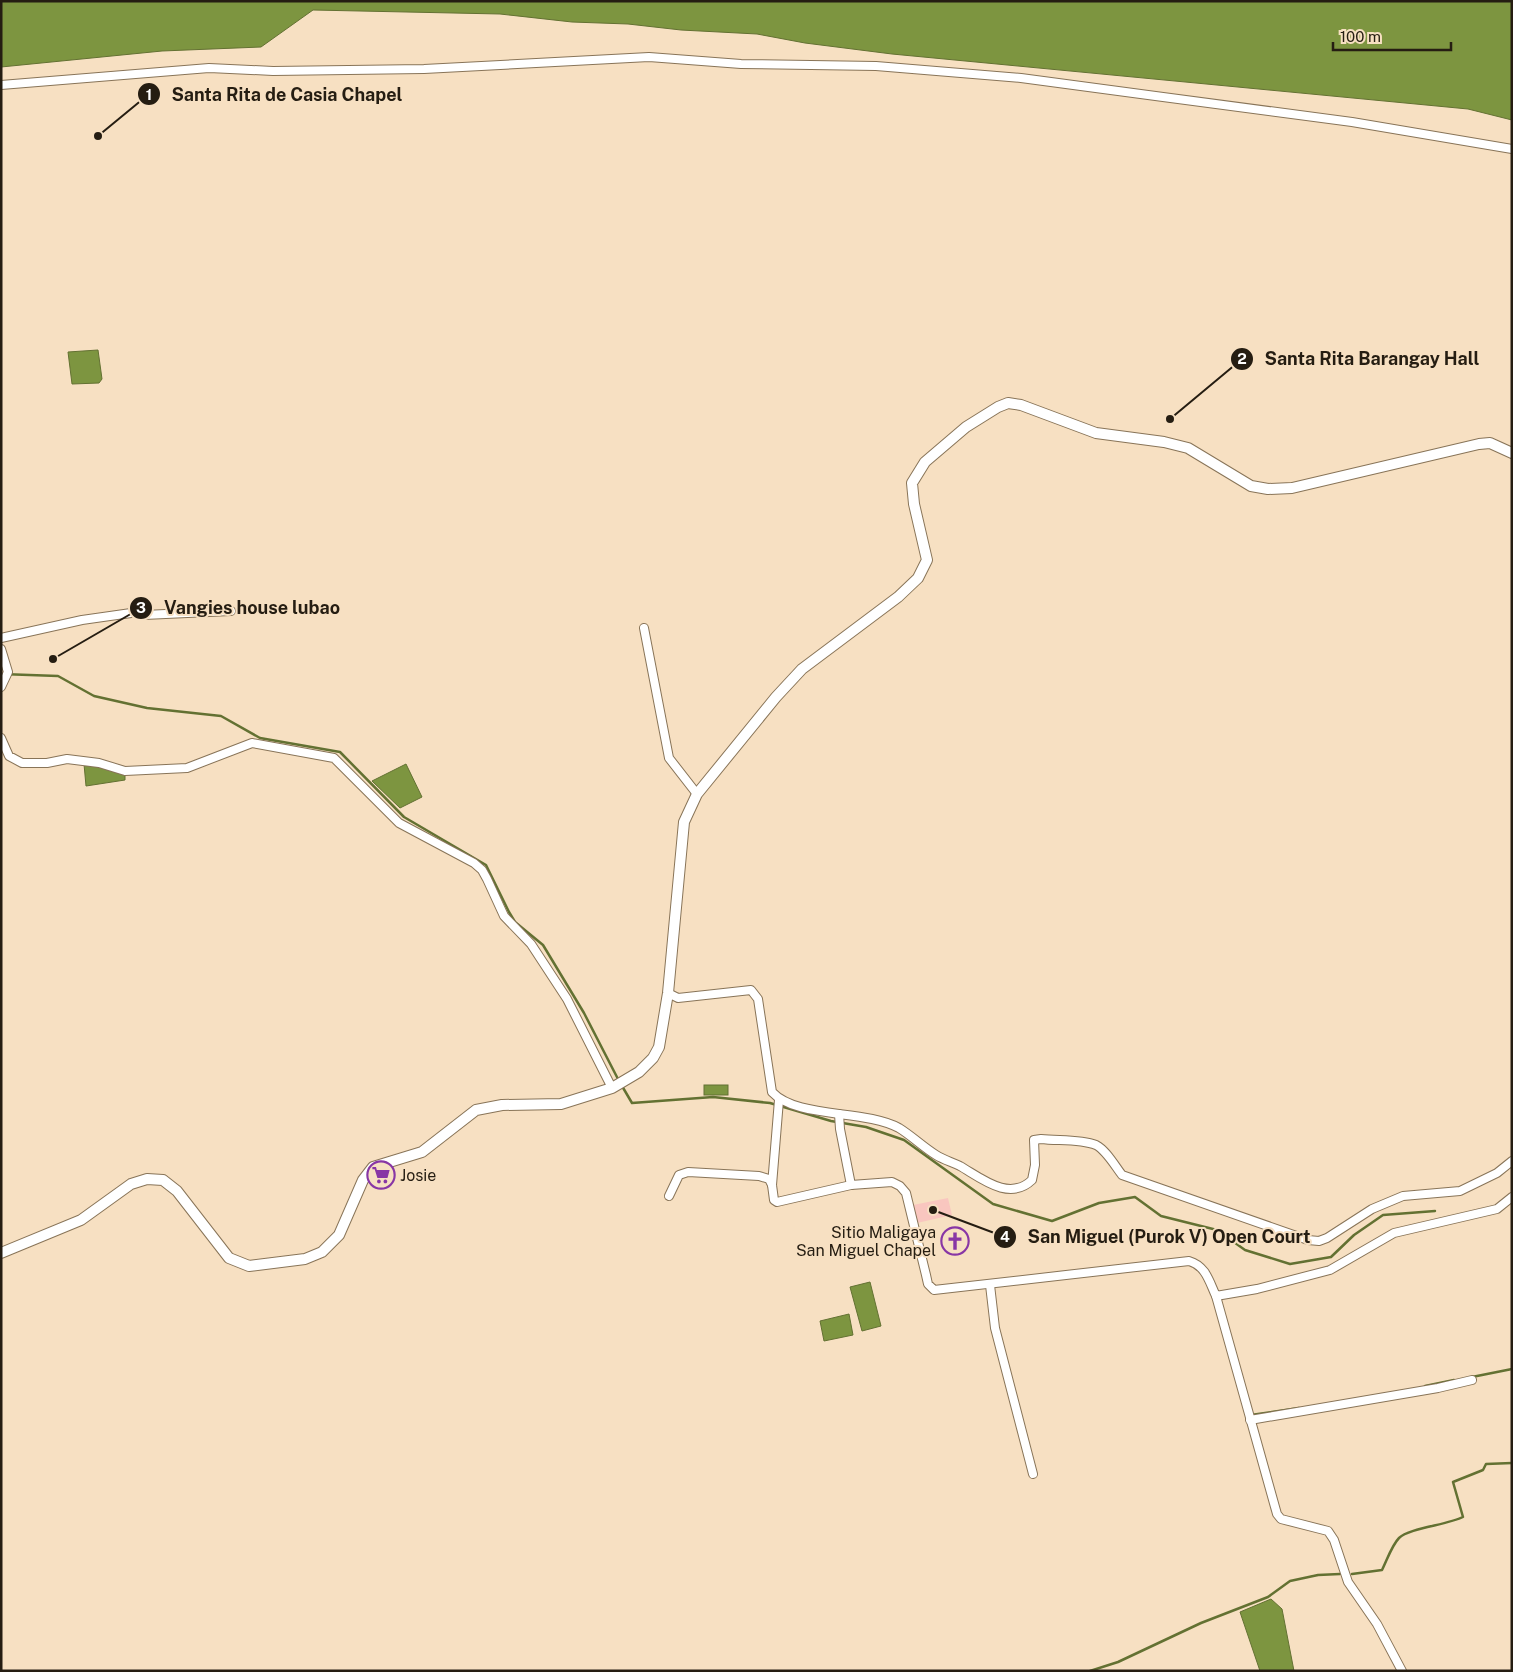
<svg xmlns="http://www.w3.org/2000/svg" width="1513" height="1672" viewBox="0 0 1513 1672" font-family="'Public Sans',sans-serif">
<rect width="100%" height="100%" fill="#f7e0c2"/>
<path fill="#f9c6bf" d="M948,1198l4,17 -35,8 -4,-18z"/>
<g fill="#7d9540" stroke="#637132">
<path d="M1,1h1511v119l-44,-11 -576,-55 -87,-11 -48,-9 -76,-4 -53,-6 -56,-2 -72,-8 -187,-4 -52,37 -99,4 -161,16z"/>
<path d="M98,350l4,29 -3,4 -27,1 -4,-32z"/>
<path d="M84,764l14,1 27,8v7l-39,6z"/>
<path d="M406,764l16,33 -22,11 -28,-27z"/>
<rect x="704" y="1085" width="24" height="10"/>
<path d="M870,1282l11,44 -19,5 -12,-44z"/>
<path d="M849,1314l4,21 -29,6 -4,-20z"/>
<path d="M1271,1599l11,10 12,62h-34l-20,-59z"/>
</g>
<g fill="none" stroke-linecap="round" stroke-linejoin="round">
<g stroke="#637132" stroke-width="2.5">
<path d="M1,674l57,2 36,20 53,12 74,8 39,22 80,14 64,65 82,48 23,47 6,10 28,23 41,68 35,68"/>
<path d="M622,1086l10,17 81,-6 57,6 61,18 35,6 38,13 89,64 59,17 47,-18 36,-6 26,19 56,14 28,20 45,14 41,-7 23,-22 29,-20 52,-4"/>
<path d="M1472,1377l40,-8"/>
<path d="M1425,1386l29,-6"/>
<path d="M1251,1415l48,-7"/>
<path d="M1352,1574l30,-4c5,-10 10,-25 17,-32 10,-10 48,-13 64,-21l-10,-35 30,-12 3,-6 26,-1"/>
<path d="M1090,1671l28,-9 83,-39 67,-26 22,-16 28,-6 22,-1"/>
</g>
<g stroke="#887458" stroke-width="10">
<g id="street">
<path d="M1,85l208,-17 64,3 151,-2 225,-12 92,7 135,2 145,12 142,19 189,25 160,27"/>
<path d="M644,628l25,130 28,36"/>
<path d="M1,638l81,-18 56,-8 6,3 87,-4"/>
<path d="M1,649l7,23 -7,15"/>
<path d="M1,738l8,18 13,7h25l20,-4 32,4 26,8 62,-3 65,-25 82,15 65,65 75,40 8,7 5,9 17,37 27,28 36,55 45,89"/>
<path d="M668,993l10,5 73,-8 7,9 14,93c25,27 92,17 127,36 13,8 24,19 37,27 8,5 16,7 24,11 21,12 49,36 72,14l3,-15 -1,-25 7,-1c17,2 39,0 55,6 10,5 19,21 26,30l186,65 11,1 8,-3 45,-29 31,-13 57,-5 37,-18 15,-12"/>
<path d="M779,1100l-7,85 2,15 3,2 74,-17 41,-3 8,4 6,7 20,82 2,9 6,6 255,-29c17,5 20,20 27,35l41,-7 73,-19 64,-37 103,-24 15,-12"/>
<path d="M839,1114l1,15 11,56"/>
<path d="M669,1196l10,-21 9,-3 71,4 10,3 3,6"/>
<path d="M990,1285l5,43 38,146"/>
<path d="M1216,1296l61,218 4,5 47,12 6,9 14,42 29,42 25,47"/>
<path d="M1250,1420l188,-32 34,-8"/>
</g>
</g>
<g stroke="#887458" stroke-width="12">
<path id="secondary" d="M1,1253l80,-33 50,-36 16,-5 16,1 14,11 52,67 20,8 56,-7 17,-7 17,-17 24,-55 10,-13 49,-15 54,-42 26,-5 59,-1 51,-16 27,-16 14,-14 6,-11 9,-54 16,-171 13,-28 79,-97 26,-28 96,-72 20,-19 9,-18 -13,-56 -2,-21 13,-21 41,-35 32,-20 10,-4 13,2 75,28 68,9 24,6 63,38 17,3 24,-1 187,-44 11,-1 22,10"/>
</g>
<use href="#street" stroke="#fff" stroke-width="8"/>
<use href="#secondary" stroke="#fff" stroke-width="10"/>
</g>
<defs>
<g id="supermarket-ring" transform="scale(1.4375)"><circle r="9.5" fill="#f7e0c2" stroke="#8836a5" stroke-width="1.5"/><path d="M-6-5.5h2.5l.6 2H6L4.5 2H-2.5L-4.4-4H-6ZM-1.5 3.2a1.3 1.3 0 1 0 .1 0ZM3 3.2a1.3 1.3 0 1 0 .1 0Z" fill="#8836a5"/></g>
<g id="church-ring" transform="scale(1.4375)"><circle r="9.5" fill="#f7e0c2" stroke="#8836a5" stroke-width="1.5"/><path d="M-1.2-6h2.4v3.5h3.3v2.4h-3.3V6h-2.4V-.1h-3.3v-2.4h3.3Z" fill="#8836a5"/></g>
</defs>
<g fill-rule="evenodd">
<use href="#supermarket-ring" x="381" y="1175"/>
<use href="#church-ring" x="955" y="1241"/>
</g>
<g text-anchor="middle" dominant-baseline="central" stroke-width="4" stroke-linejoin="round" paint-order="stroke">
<g font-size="16" fill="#251d12" stroke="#f7e0c2" text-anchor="start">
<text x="400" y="1175">Josie</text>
<text x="936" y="1232" text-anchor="end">Sitio Maligaya<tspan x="936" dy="18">San Miguel Chapel</tspan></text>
</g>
</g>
<path fill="none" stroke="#251d12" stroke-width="2" d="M98 136L149 94M1170 419L1242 359M53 659L141 608M933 1210L1005 1237"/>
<g fill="#251d12" stroke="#f7e0c2" stroke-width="2">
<circle cx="98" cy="136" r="5"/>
<circle cx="1170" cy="419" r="5"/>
<circle cx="53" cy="659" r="5"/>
<circle cx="933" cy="1210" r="5"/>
<circle cx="149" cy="94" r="12"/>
<circle cx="1242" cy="359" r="12"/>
<circle cx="141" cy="608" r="12"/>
<circle cx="1005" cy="1237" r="12"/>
</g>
<g font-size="15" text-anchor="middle" font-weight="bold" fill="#fff">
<text x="149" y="100">1</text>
<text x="1242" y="364">2</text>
<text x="141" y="613">3</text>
<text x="1005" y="1242">4</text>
</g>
<g font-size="18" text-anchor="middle" font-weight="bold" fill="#251d12" stroke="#f7e0c2" stroke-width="4" stroke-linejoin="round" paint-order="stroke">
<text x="287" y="101">Santa Rita de Casia Chapel</text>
<text x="1372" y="365">Santa Rita Barangay Hall</text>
<text x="252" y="614">Vangies house lubao</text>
<text x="1169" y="1243">San Miguel (Purok V) Open Court</text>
</g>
<rect width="1513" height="1672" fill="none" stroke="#251d12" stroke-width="5"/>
<path d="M1333 42v8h118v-8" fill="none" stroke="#251d12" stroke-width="2.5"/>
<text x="1340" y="42" font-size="15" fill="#251d12" stroke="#f7e0c2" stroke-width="4" paint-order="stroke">100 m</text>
</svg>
